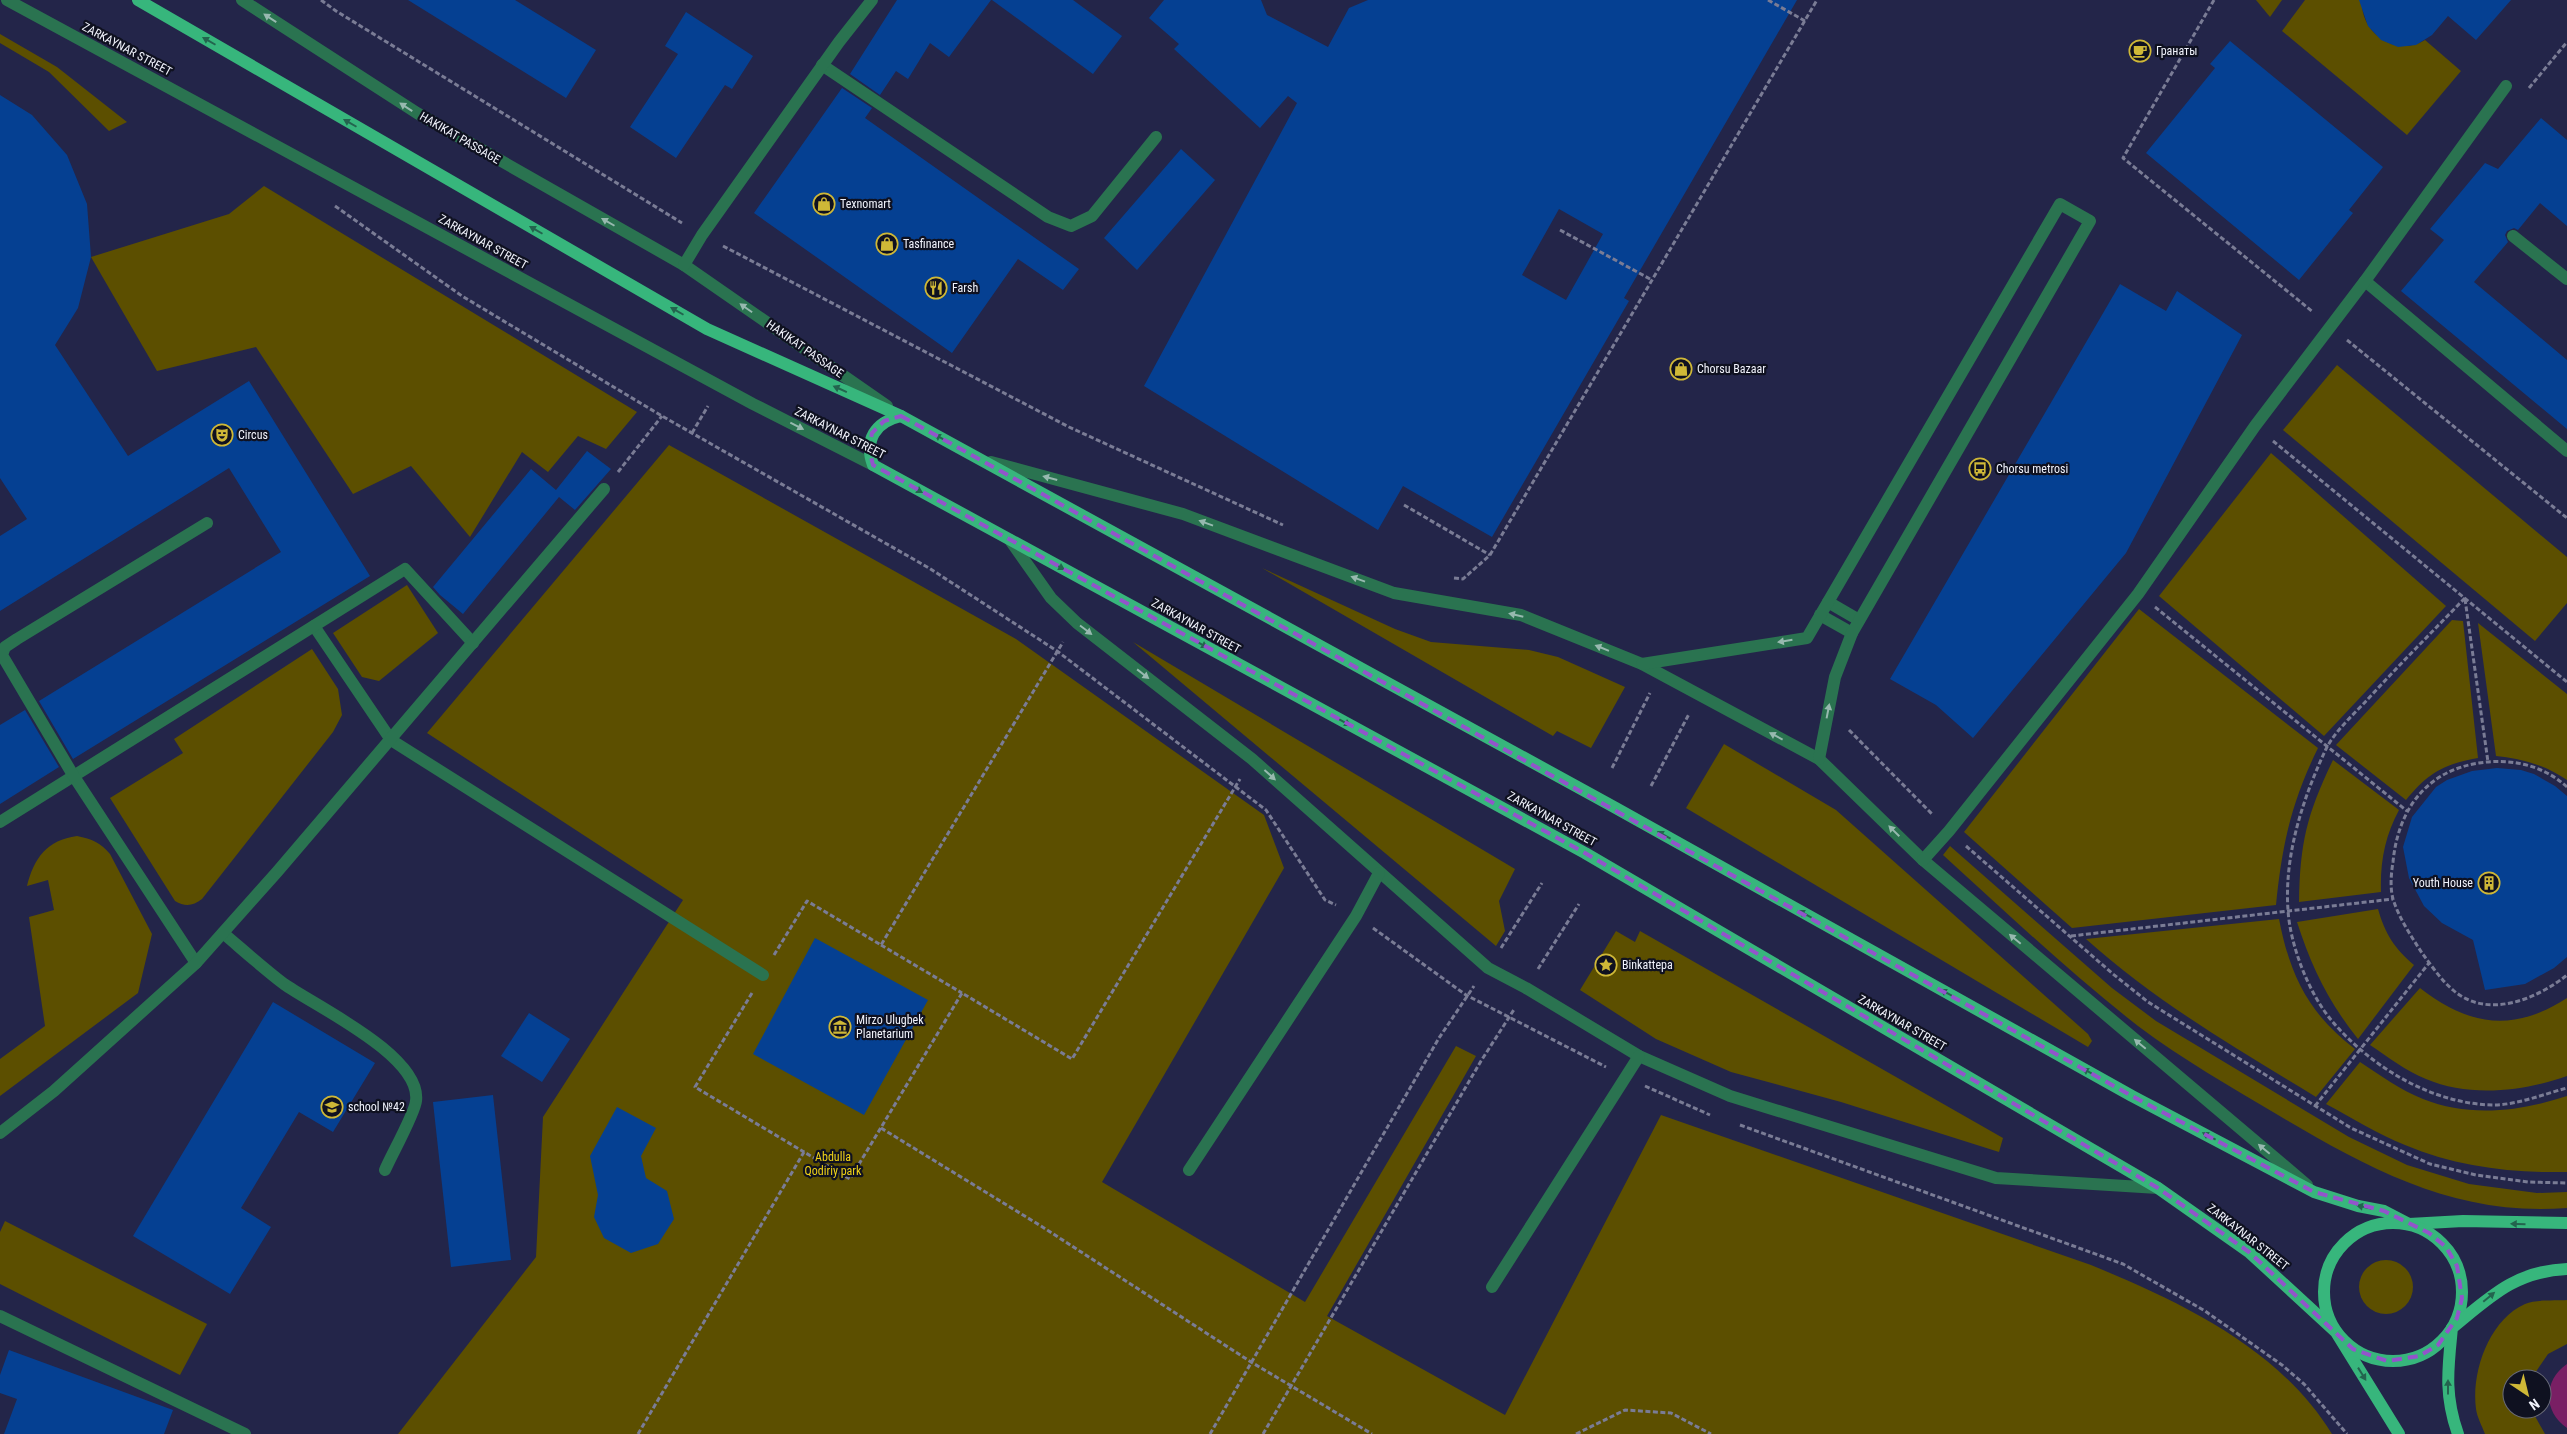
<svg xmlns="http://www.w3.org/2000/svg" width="2567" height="1434" viewBox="0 0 2567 1434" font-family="'Roboto Condensed',sans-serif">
<rect width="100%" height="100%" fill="#232549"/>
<g fill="#5c4f00">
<path d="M2256,0h26l-12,17z"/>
<path d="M2305,0h57c-2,33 34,58 63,40l36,31 -54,64 -125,-104z"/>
<path d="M0,34l57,33 70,55 -18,9 -60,-59 -49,-29z"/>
<path d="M264,186l373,226 -31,37 -28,-13 -30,36 -26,-20 -52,85 -59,-71 -58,28 -97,-147 -99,24 -66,-114 138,-43z"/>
<path d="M2337,365l230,192v46l-32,38 -252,-211z"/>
<path d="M669,445l347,194 248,176 20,53 -182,314 203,120 151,-256 20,10 -149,260 178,99 156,-300 430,150c90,37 188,83 241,169h-1934l138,-177 7,-140 140,-217 -256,-167z"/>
<path d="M2271,453l175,153 -122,130 -165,-140z"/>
<path d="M1262,568l133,61 36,13 98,8 29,7 67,30 -34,61 -34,-17 -4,5z"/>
<path d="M407,585l31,48 -59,48 -17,-4 -29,-44z"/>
<path d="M2139,609l179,139c-27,55 -36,97 -42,157l-204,23 -108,-96z"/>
<path d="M2452,620l11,1 15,137c-34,6 -50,15 -72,42l-70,-55z"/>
<path d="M2478,623l89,71v86c-22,-15 -44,-21 -71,-24z"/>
<path d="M1133,642l382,227 -16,32 6,30 -9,15z"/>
<path d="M312,649l26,40 4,26 -9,17 -131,167c-9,7 -17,8 -27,2l-65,-103 73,-45 -9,-14z"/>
<path d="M1724,744l112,66 252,224 4,7 -4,6 -402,-239z"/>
<path d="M2333,760l66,50c-14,26 -19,52 -18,82l-82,10c1,-60 8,-88 34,-142z"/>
<path d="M77,836c15,3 24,7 33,18l42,80 -14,59 -138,103v-37l45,-33 -16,-109 25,-7 -6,-30 -21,6c7,-28 20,-46 50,-50z"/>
<path d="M1950,846l162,142 44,33 193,116 58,28 62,19 68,9 30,-1v16c-110,9 -198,-39 -289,-93 -47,-28 -96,-56 -140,-89 -68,-53 -131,-113 -195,-171z"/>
<path d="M2378,909c7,25 17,40 36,56l-56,74c-29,-36 -47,-73 -61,-117z"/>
<path d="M2279,919c11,57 30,95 76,130l-39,48c-80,-49 -160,-95 -230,-158z"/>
<path d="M1616,931l19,11 5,-11 363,207 -4,14 -158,-50 -110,-30 -75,-33 -76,-49z"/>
<path d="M2420,988c49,38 93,45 147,10v78c-43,15 -97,22 -141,3 -20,-8 -38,-22 -56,-34z"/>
<path d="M2360,1062c20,13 40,28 63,37 47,19 98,12 144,-3v76c-56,1 -110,-5 -162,-27 -27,-11 -53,-27 -79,-41z"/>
<path d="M5,1221l202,103 -27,51 -180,-91v-52z"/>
<circle cx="2386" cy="1287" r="27"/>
<path d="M2567,1300v44l-19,10 -17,25h-19v30h19l14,25h-60c-3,-8 -8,-17 -9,-25 -5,-37 13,-89 49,-105 11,-5 30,-3 42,-4z"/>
</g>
<path fill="#791f64" d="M2567,1364v64c-24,-16 -24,-48 0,-64z"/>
<g fill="#054092" fill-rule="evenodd">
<path d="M408,0h107l81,50 -30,48z"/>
<path d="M897,0h94l-42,57 -19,-14 -22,36 -12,-8 -16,24 -30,-21z"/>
<path d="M992,0h81l49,36 -29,38z"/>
<path d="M1164,0h97l6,15 61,32 21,-39 19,-8h429l-173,298 5,3 -137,236 -89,-51 -25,44 -234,-144 153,-283 -9,-7 -28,32 -86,-79 5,-5 -30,-26zM1559,209l44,25 -37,66 -44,-25z"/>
<path d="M2359,0h152l-35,40 -28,-24 -16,19 -16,10 -18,2 -17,-7 -13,-14z"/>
<path d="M686,12l67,44 -21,33 -7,-4 -49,73 -46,-31 48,-73 -13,-8z"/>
<path d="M2230,41l153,126 -34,43 4,3 -54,67 -153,-127 69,-85 -5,-4z"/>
<path d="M842,88l30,20 -7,10 214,151 -16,21 -45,-31 -66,94 -198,-140z"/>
<path d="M0,95l32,20 35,40 20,49 4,53 -13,51 -23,37 73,111 121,-75 121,195 -297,183 -34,-58 242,-149 -52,-84 -229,143v-75l27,-17 -27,-41z"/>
<path d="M2541,118l26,22v86l-27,-23 -22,27 -4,-2 -7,3 -2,4 3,7 -34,40 93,78v69l-166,-138 43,-51 -14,-11 55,-66 13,6z"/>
<path d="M1181,149l34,31 -78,90 -33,-32z"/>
<path d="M2120,284l46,27 11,-20 65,44 -116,218 -153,185 -37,-33 -46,-26z"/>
<path d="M587,451l24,18 -36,41 -16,-13 -96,117 -23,-19 -7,-8 98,-118 25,21z"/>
<path d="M25,710l34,57 -59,37v-79z"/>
<path d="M2497,768l24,2 13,4 21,12 12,10v161l-13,11 -29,16 -40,6 -12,-50 -31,-17 -18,-17 -15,-28 -6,-31 9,-30 24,-30 11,-7 25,-9z"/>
<path d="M815,938l113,62 -64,115 -111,-61z"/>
<path d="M273,1002l102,61 -42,69 -34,-20 -58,96 30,19 -41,67 -97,-58z"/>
<path d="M529,1013l41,26 -28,43 -41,-26z"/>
<path d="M493,1095l18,165 -60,7 -18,-165z"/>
<path d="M617,1107l39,21 -15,28 5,22 21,13 7,28 -16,25 -27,9 -27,-15 -10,-21 4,-22 -8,-39z"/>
<path d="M9,1350l164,60 -9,24h-160l13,-35 -17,-6v-18z"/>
</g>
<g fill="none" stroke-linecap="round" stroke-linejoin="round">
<g stroke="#7a7c95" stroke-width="3" stroke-dasharray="5 2.5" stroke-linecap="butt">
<path d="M321,0l15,11 346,212"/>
<path d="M1768,0l37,21"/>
<path d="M2214,0l-91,158 190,154"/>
<path d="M2529,88l38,-46"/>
<path d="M335,206l127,90 200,120 267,152 128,83 209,159 59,90 11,5"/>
<path d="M1560,230l92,50"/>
<path d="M723,246l346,181 214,98"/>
<path d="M2347,340l220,178"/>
<path d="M692,433l16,-27"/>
<path d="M2273,441l294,241"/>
<path d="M618,472l44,-56"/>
<path d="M1404,505l86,50"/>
<path d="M1454,578l9,1 27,-24 327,-555"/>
<path d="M2465,598c-33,34 -66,67 -98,102 -13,14 -32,31 -41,49 -23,49 -42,106 -38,161 2,35 21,84 44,111 39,46 100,83 161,84 24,0 51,-11 74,-17"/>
<path d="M2465,599l23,163"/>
<path d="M2155,607l252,204"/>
<path d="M1849,730l83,84"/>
<path d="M1612,768l38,-75"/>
<path d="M1651,786l38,-72"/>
<path d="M2567,787c-24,-22 -56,-29 -88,-24 -53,8 -81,47 -86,99 -2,12 -3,26 0,37 6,19 18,37 29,54 9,12 19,27 31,37 34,30 84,9 114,-15"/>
<path d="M1966,846l147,128 35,28 203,126 79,36 46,11 52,7 39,1"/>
<path d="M1373,928l93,67 140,72"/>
<path d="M2071,936l322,-37"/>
<path d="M881,945l81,48"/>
<path d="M1501,948l41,-65"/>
<path d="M774,955l33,-54 74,44 182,-303"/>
<path d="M1538,969l41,-65"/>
<path d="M752,993l-57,94 109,65"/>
<path d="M1645,1086l65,29"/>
<path d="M2315,1106l114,-143"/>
<path d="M1740,1125l383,139 82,47 77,54 22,19 43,50"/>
<path d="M881,1128l160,98 210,136 121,72"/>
<path d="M638,1434l166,-282 46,27 112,-186 110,66 168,-280"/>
<path d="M1210,1434l229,-396 35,-52"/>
<path d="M1263,1434l218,-373 34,-53"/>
<path d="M1576,1434l49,-24 46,3 40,21"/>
</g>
<g stroke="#2a7350" stroke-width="12">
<path d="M7,0l746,404 120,61"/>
<path d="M242,0l175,113 267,152 203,141"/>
<path d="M822,65l226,152 23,9 21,-10 64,-79"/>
<path d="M2513,236l54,43"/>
<path d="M684,265l18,-30 137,-193 33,-42"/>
<path d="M2365,281l202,170"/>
<path d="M991,462l192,52 211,79 127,22 121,49 177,95 104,101 384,325"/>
<path d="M1010,540l41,58 26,25 175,136 236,209 38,20 113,68 91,40 266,82 162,10"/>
<path d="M1828,602l31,18"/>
<path d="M1820,615l32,18"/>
<path d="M314,626l77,114 372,235"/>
<path d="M1642,664l165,-26 253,-434 30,17 -238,412 -17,44 -16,82"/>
<path d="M0,822l405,-253 68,74"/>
<path d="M1923,860l26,-29 189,-237 117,-168 110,-145 141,-195"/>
<path d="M223,933c20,17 40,35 61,51 31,22 138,72 132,117 -1,12 -25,55 -31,69"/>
<path d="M196,963l-123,-188 -71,-120 3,-8 12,-8 190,-116"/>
<path d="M0,1133l54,-42 142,-128 81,-91 327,-383"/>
<path d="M1189,1170l167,-254 23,-43"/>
<path d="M1492,1287l147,-231"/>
<path d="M0,1316l245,118"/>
</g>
<g stroke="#37b67c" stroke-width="12">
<path d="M138,0l569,329 194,87 713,391 518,289 182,96 44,14 26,5 25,13 54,-3 104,2"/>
<path d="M901,416c-26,6 -37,24 -28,49l712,388 573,335 91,64 87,80 63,102"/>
<circle cx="2393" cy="1292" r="69"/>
<path d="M2458,1434c-14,-39 -10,-66 -6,-106 38,-31 63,-57 115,-59"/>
</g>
</g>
<defs><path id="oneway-solid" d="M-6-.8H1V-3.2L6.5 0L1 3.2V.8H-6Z" transform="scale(1.25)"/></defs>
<g fill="#97b9af">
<use href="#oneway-solid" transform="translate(270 18) rotate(-147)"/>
<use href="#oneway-solid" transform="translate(406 107) rotate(-147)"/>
<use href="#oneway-solid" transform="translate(608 222) rotate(-150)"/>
<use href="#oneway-solid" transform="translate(746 308) rotate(-145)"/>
<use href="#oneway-solid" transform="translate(797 426) rotate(27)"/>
<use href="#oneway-solid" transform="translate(1050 478) rotate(-165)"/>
<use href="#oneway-solid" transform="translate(1206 523) rotate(-160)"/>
<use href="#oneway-solid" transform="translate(1358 579) rotate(-160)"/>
<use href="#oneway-solid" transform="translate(1516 615) rotate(-167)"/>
<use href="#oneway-solid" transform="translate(1086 630) rotate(37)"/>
<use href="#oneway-solid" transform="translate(1785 641) rotate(171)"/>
<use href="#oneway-solid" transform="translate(1602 648) rotate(-158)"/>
<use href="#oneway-solid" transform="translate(1143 674) rotate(38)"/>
<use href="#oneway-solid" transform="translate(1828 711) rotate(-79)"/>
<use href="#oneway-solid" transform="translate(1776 736) rotate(-152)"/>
<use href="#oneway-solid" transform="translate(1270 775) rotate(42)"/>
<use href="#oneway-solid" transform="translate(1894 831) rotate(-135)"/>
<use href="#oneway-solid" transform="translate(2015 939) rotate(-140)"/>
<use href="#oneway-solid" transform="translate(2140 1044) rotate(-140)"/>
<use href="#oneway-solid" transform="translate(2264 1149) rotate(-140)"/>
</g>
<g fill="#23644e">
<use href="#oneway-solid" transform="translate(209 41) rotate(-150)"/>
<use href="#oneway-solid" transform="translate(350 123) rotate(-150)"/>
<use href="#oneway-solid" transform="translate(536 230) rotate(-150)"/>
<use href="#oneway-solid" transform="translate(677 311) rotate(-150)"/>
<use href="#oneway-solid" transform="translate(840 389) rotate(-156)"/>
<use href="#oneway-solid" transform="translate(941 438) rotate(-151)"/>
<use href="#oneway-solid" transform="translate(916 489) rotate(29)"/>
<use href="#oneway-solid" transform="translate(1058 566) rotate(29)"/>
<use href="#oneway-solid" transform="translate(1201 644) rotate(29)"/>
<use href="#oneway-solid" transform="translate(1344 722) rotate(29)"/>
<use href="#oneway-solid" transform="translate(1664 835) rotate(-151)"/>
<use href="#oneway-solid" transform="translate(1805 914) rotate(-151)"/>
<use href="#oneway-solid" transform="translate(1947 993) rotate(-151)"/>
<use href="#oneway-solid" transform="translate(2089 1072) rotate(-151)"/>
<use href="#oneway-solid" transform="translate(2209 1136) rotate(-152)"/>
<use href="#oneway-solid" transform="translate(2364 1207) rotate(-168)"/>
<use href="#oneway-solid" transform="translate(2518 1224) rotate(-179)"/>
<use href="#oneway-solid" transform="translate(2489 1297) rotate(-40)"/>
<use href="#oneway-solid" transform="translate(2362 1374) rotate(58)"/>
<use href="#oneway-solid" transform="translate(2448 1387) rotate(-90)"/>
</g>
<path fill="none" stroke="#9354cb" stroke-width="4" stroke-dasharray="10 6" stroke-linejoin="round" d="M901,416l1231,680 182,96 70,19 45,22 17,14 11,19 5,32 -5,20 -19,27 -19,11 -32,5 -34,-12 -104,-97 -91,-64 -573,-335 -712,-388 -4,-16 3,-16 12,-12z"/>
<defs>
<g id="cafe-ring" transform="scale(1.125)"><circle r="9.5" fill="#0f1120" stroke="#cfb837" stroke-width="1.5"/><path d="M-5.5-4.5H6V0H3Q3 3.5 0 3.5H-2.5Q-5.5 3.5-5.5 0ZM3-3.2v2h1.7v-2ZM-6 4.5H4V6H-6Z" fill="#cfb837"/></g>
<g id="shop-ring" transform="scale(1.125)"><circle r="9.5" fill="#0f1120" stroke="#cfb837" stroke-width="1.5"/><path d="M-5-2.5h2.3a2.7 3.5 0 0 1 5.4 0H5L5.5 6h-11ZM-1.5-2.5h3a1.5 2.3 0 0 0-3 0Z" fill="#cfb837"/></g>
<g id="restaurant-ring" transform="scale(1.125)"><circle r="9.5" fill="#0f1120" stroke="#cfb837" stroke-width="1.5"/><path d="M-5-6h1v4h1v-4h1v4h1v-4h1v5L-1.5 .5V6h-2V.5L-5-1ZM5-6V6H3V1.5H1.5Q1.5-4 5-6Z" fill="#cfb837"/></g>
<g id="theatre-ring" transform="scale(1.125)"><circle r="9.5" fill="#0f1120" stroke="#cfb837" stroke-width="1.5"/><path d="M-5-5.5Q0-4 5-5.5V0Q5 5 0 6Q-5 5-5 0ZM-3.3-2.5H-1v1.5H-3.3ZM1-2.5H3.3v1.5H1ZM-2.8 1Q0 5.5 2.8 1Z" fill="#cfb837"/></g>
<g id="bus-ring" transform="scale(1.125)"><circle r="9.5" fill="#0f1120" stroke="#cfb837" stroke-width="1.5"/><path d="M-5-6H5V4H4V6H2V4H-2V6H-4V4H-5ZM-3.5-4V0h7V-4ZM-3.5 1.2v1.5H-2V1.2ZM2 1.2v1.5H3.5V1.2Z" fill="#cfb837"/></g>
<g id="building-ring" transform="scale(1.125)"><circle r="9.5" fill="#0f1120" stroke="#cfb837" stroke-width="1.5"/><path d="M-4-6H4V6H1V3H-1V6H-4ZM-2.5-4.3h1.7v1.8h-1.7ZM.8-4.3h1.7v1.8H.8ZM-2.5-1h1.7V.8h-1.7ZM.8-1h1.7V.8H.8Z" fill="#cfb837"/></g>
<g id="sight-ring" transform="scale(1.125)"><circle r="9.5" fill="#0f1120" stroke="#cfb837" stroke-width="1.5"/><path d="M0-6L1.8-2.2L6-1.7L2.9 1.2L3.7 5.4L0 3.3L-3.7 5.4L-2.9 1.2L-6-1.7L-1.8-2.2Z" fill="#cfb837"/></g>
<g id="museum-ring" transform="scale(1.125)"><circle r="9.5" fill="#0f1120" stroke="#cfb837" stroke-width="1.5"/><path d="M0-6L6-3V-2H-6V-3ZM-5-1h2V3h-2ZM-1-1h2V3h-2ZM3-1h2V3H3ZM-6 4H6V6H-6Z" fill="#cfb837"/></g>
<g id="school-ring" transform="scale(1.125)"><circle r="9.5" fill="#0f1120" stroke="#cfb837" stroke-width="1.5"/><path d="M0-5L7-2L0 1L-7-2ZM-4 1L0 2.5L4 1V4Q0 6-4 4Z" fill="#cfb837"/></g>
</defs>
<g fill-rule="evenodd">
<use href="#cafe-ring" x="2140" y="51"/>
<use href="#shop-ring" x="824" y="204"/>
<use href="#shop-ring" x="887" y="244"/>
<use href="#restaurant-ring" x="936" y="288"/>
<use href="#shop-ring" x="1681" y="369"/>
<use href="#theatre-ring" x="222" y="435"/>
<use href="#bus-ring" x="1980" y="469"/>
<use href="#building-ring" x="2489" y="883"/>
<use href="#sight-ring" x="1606" y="965"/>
<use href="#museum-ring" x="840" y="1027"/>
<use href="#school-ring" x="332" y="1107"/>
</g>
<g text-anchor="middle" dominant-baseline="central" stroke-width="4.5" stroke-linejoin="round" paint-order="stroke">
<g font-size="12" fill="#f1f3fc" stroke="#0f1120">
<text transform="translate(127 49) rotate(28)">ZARKAYNAR STREET</text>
<text transform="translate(460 138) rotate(30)">HAKIKAT PASSAGE</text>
<text transform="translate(483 242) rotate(29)">ZARKAYNAR STREET</text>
<text transform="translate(805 349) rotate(35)">HAKIKAT PASSAGE</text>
<text transform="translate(840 433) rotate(27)">ZARKAYNAR STREET</text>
<text transform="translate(1196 626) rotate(29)">ZARKAYNAR STREET</text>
<text transform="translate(1552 819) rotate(29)">ZARKAYNAR STREET</text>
<text transform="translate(1902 1023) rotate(30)">ZARKAYNAR STREET</text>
<text transform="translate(2248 1237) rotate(38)">ZARKAYNAR STREET</text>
</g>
<g font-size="12" fill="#f1f3fc" stroke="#0f1120" text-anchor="start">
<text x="2156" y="51">Гранаты</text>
<text x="840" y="204">Texnomart</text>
<text x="903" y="244">Tasfinance</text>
<text x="952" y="288">Farsh</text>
<text x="1697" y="369">Chorsu Bazaar</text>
<text x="238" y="435">Circus</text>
<text x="1996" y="469">Chorsu metrosi</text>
<text x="2473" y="883" text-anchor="end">Youth House</text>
<text x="1622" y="965">Binkattepa</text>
<text x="856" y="1020">Mirzo Ulugbek<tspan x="856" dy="14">Planetarium</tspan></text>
<text x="348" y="1107">school №42</text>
</g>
<g font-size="12" fill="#f0d317" stroke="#0f1120">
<text x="833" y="1157">Abdulla<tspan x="833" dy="14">Qodiriy park</tspan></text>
</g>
</g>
<g transform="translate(2527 1394) rotate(145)"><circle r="24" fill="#0f1120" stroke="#696b78"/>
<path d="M0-4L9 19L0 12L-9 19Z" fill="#cfb837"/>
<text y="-8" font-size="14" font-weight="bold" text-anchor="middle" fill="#f1f3fc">N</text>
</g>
</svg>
